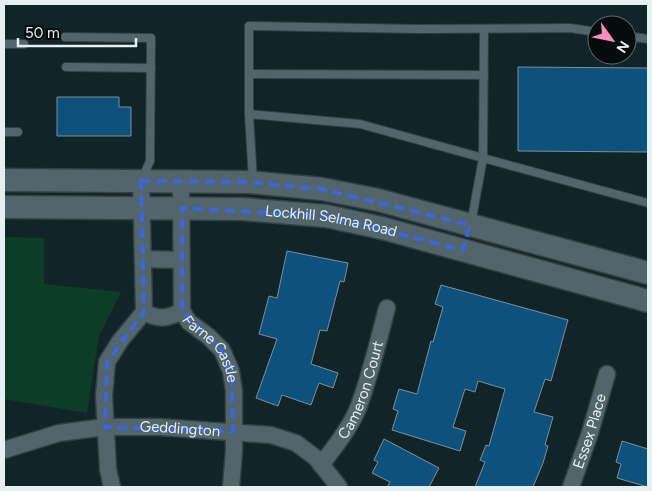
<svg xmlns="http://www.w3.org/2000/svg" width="652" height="491" viewBox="0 0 652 491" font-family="Figtree,sans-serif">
<rect width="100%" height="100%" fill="#112428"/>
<path fill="#0e3d27" d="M4,237l40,1v46l77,8 -22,44 -12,77 -83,-14z"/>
<g fill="#0d527d" stroke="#7f8e9b">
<path d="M518,67l130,1v84l-130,-1z"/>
<path d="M57,97h62v10h12v29h-74z"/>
<path d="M287,251l61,12 -4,19 -4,-1 -13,50 -7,-1 -9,34 27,9 -5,15 -14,-5 -8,22 -29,-10 -4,11 -22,-8 21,-59 -18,-5 10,-38 8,2z"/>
<path d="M441,285l127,35 -17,61 -6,-2 -11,33 19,5 -8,28 3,1 -5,17 -10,24h-58l10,-25 -5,-2 6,-15 3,1 16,-57 -27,-8 -3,11 -10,-3 -12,38 13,4 -6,20 -68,-21 6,-19 -5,-2 6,-20 18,5 14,-53 2,1 10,-35 -8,-3z"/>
<path d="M384,439l55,29 -10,19h-42l3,-5 -18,-9 6,-11 -4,-2z"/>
<path d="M622,441l26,8v38l-31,-9 4,-14 -5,-2z"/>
</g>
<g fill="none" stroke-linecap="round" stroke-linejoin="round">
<g stroke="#323f43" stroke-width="10">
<g id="lane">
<path d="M627,36l21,3"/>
<path d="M65,37l86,1 -1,123 -7,16"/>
<path d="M4,44h20"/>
<path d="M66,67l85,1"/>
<path d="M249,74l235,1"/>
<path d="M249,114v-88l169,3 152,-1 27,4"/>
<path d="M4,132h14"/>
<path d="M253,181l-4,-67 111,10 123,34 1,-129"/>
<path d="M471,224l12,-66 165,45"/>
</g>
</g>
<g stroke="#323f43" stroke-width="19">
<g id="street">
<path id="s1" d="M181,182l1,129 7,11 19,14 14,14 9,21 3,20v60l-3,36"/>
<path d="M143,259l38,1"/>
<path d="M144,312c15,8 23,7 38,-1"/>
<path id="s2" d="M4,450l55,-17 46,-6h55l111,8 25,8 20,15 23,29"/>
<path id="s3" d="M321,465c13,-17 26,-33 35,-52 13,-31 22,-72 31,-105"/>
<path d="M112,487l-4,-18 -4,-73 3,-34 13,-21 24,-29 -3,-131"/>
<path id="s4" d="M571,487l19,-54 17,-59"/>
</g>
</g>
<g stroke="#323f43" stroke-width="25">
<g id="secondary">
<path d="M4,180l244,2 74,7 56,11 270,73"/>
<path id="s5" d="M4,207l239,2 83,7 56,12 266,73"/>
</g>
</g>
<use href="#lane" stroke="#51656b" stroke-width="8"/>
<use href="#street" stroke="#51656b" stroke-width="16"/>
<use href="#secondary" stroke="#51656b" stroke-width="22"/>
</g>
<path fill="none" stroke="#3b66dc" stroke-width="4" stroke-dasharray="10 6" stroke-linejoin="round" d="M141,181l107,1 74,7 148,36 -7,25 -137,-34 -144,-8v103l40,39 9,21 2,60 -128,-4 2,-65 37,-50z"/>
<g text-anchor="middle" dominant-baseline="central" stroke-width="4" stroke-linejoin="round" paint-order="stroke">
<g font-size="15" fill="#e5f0f3" stroke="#050c0e">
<text stroke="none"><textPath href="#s5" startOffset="328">Lockhill Selma Road</textPath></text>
<text stroke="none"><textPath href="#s1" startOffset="178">Farne Castle</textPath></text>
<text stroke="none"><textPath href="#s3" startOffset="86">Cameron Court</textPath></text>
<text stroke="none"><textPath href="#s2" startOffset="179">Geddington</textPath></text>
<text stroke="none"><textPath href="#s4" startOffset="59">Essex Place</textPath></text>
</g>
</g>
<rect width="652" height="491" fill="none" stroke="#e5f0f3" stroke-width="10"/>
<g transform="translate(612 40) rotate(123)"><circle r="24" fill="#050c0e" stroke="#5f676a"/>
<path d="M0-4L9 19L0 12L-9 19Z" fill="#fe8ebd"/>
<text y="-8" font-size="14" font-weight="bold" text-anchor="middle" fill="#e5f0f3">N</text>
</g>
<path d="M18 38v8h118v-8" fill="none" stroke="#e5f0f3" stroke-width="2.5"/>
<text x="25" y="38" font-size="15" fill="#e5f0f3" stroke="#050c0e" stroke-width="4" paint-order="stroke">50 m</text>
</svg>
